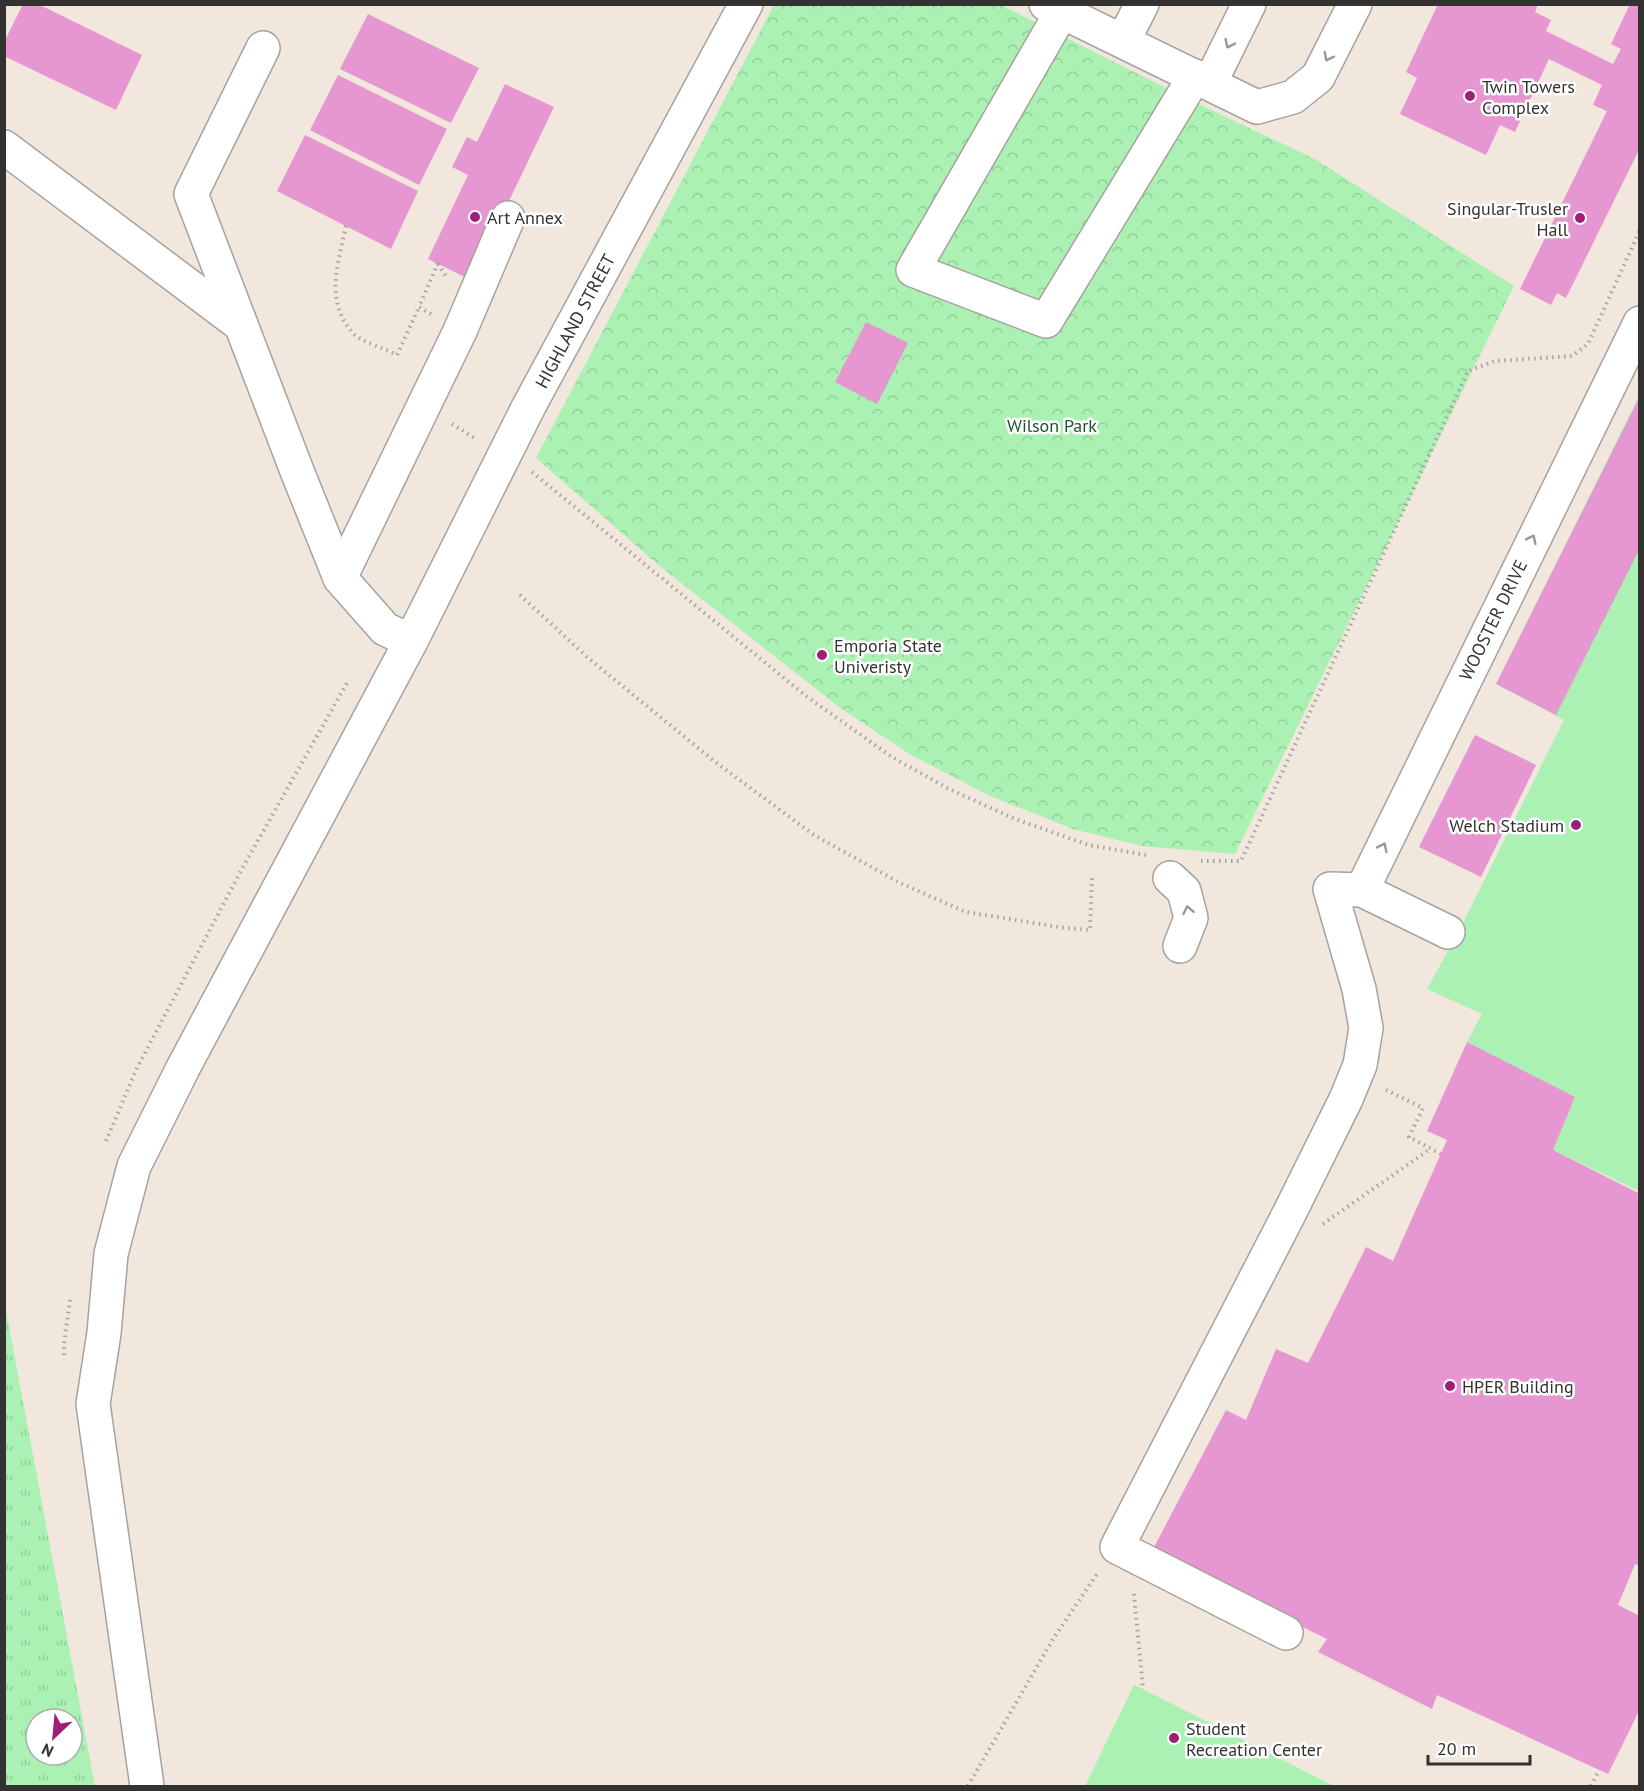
<svg xmlns="http://www.w3.org/2000/svg" width="1644" height="1791" viewBox="0 0 1644 1791" font-family="'PT Sans',sans-serif">
<defs>
<pattern id="grass-tufts" width="24" height="20" patternUnits="userSpaceOnUse" patternTransform="scale(1.5)"><rect width="24" height="20" fill="#aaf1b3"/><path d="M3 7l-1-3M5 7V3M7 7l1-3M15 17l-1-3M17 17v-4M19 17l1-3" fill="none" stroke="#93cf9a"/></pattern>
<pattern id="forest-crowns" width="20" height="18" patternUnits="userSpaceOnUse" patternTransform="scale(1.5)"><rect width="20" height="18" fill="#aaf1b3"/><path d="M2 6a3 3 0 1 1 6 0M12 15a3 3 0 1 1 6 0" fill="none" stroke="#93cf9a"/></pattern>
</defs>
<rect width="100%" height="100%" fill="#f9f5f1"/>
<path fill="#f1e7dd" d="M4,5h1635v1781h-1544l-90,-481z"/>
<path fill="url(#grass-tufts)" fill-rule="evenodd" d="M4,1305h1l90,481h-90zM36,1719h36v36h-36z"/>
<path fill="url(#forest-crowns)" d="M774,5h227l183,92 131,62 199,127 -279,568 -93,-8 -69,-17 -83,-33 -79,-41 -72,-48 -183,-144 -120,-105z"/>
<g fill="#aaf1b3">
<path d="M1639,396v795l-86,-41 22,-53 -108,-55 15,-28 -55,-25 32,-58 105,-211 -68,-36z"/>
<path d="M1134,1685l9,4 191,97h-249z"/>
</g>
<g fill="#e696d1">
<path d="M23,4h15l104,51 -26,55 -112,-54v-14z"/>
<path d="M1438,4h100l-3,8 16,8 -5,11 67,33 8,-15 -10,-5 19,-40h10v144l-74,150 -9,-5 -6,12 -31,-16 87,-178 -14,-6 9,-20 -53,-26 -34,73 -15,-7 -14,30 -86,-41 17,-36 -11,-6z"/>
<path d="M368,14l111,54 -28,55 -111,-54z"/>
<path d="M338,75l109,54 -28,56 -109,-55z"/>
<path d="M505,84l49,23 -83,173 -43,-21 40,-84 -16,-8 15,-30 10,5z"/>
<path d="M305,135l113,56 -27,58 -114,-58z"/>
<path d="M866,322l42,21 -31,61 -42,-22z"/>
<path d="M1640,396v152l-84,167 -60,-31z"/>
<path d="M1475,735l61,30 -55,112 -62,-30z"/>
<path d="M1467,1042l108,55 -22,53 87,44v372l-5,-2 -17,41 22,11v93l-32,65 -171,-79 -5,14 -114,-57 9,-13 -176,-86 75,-143 20,10 30,-71 32,14 58,-116 27,14 54,-121 -20,-9z"/>
</g>
<g fill="none" stroke-linecap="round" stroke-linejoin="round">
<g stroke="#a6a29e" stroke-width="36">
<g id="minor">
<path d="M1046,4l211,103 36,-10 25,-20 37,-73"/>
<path d="M1061,13l-148,257 133,51 149,-245"/>
<path d="M1123,41l19,-37"/>
<path d="M263,48l-72,146 106,277 43,107 45,51 26,12"/>
<path d="M1210,83l39,-79"/>
<path d="M4,147l237,178"/>
<path d="M340,578l120,-247 48,-113"/>
<path d="M1170,878l14,13 7,27 -11,28"/>
<path d="M1362,890l86,42"/>
<path d="M1286,1633l-169,-86 172,-333 57,-115 14,-34 6,-37 -7,-39 -29,-100 32,1 278,-567"/>
<path d="M147,1786l-54,-382 11,-71 7,-79 23,-88 49,-98 228,-427 118,-235 217,-402"/>
</g>
</g>
<g stroke="#a5a29f" stroke-width="4" stroke-dasharray="1.5 4.5" stroke-linecap="butt">
<path d="M346,226c-8,37 -22,77 8,108 8,8 32,15 43,21l22,-48"/>
<path d="M438,264l9,14"/>
<path d="M431,314l-12,-7 19,-44"/>
<path d="M452,424l24,15"/>
<path d="M532,472l274,224 86,61 57,32 66,30 74,26 57,10"/>
<path d="M520,595l67,62 127,104 100,74 86,48 66,29 99,16 25,2 2,-54"/>
<path d="M1201,861h40l227,-490 27,-10 77,-5 16,-12 52,-114"/>
<path d="M1386,1090l37,18 -14,29 32,17"/>
<path d="M106,1141l31,-73 106,-201 104,-184"/>
<path d="M1323,1224l107,-75"/>
<path d="M64,1355v-11l6,-44"/>
<path d="M1134,1594l9,95"/>
<path d="M968,1786l85,-147 44,-65"/>
<path d="M1591,1786l8,-16"/>
</g>
<use href="#minor" stroke="#fff" stroke-width="33"/>
</g>
<defs><path id="oneway-chevron" d="M-2-3.5L2.5 0L-2 3.5" fill="none" stroke-width="1.6" stroke-linecap="round" stroke-linejoin="round" transform="scale(1.5)"/></defs>
<g stroke="#9a9898">
<use href="#oneway-chevron" transform="translate(1229 44) rotate(116)"/>
<use href="#oneway-chevron" transform="translate(1328 57) rotate(117)"/>
<use href="#oneway-chevron" transform="translate(1532 539) rotate(-64)"/>
<use href="#oneway-chevron" transform="translate(1383 847) rotate(-64)"/>
<use href="#oneway-chevron" transform="translate(1188 910) rotate(-101)"/>
</g>
<g fill="#9c2077" stroke="#fff" stroke-width="2">
<circle cx="1470" cy="96" r="6"/>
<circle cx="475" cy="217" r="6"/>
<circle cx="1580" cy="218" r="6"/>
<circle cx="822" cy="655" r="6"/>
<circle cx="1576" cy="825" r="6"/>
<circle cx="1450" cy="1386" r="6"/>
<circle cx="1174" cy="1738" r="6"/>
</g>
<g text-anchor="middle" dominant-baseline="central" stroke-width="5" stroke-linejoin="round" paint-order="stroke">
<g font-size="18" fill="#343230" stroke="#fff" text-anchor="start">
<text x="1482" y="86">Twin Towers<tspan x="1482" dy="21">Complex</tspan></text>
<text x="1568" y="208" text-anchor="end">Singular-Trusler<tspan x="1568" dy="21">Hall</tspan></text>
<text x="487" y="217">Art Annex</text>
<text x="834" y="645">Emporia State<tspan x="834" dy="21">Univeristy</tspan></text>
<text x="1564" y="825" text-anchor="end">Welch Stadium</text>
<text x="1462" y="1386">HPER Building</text>
<text x="1186" y="1728">Student<tspan x="1186" dy="21">Recreation Center</tspan></text>
</g>
<g font-size="18" fill="#343230" stroke="#fff">
<text transform="translate(575 321) rotate(-62)">HIGHLAND STREET</text>
<text transform="translate(1493 620) rotate(-64)">WOOSTER DRIVE</text>
</g>
<g font-size="18" fill="#1d5228" stroke="#fff">
<text x="1052" y="425">Wilson Park</text>
</g>
</g>
<rect width="1644" height="1791" fill="none" stroke="#343230" stroke-width="12"/>
<g transform="translate(54 1737) rotate(206)"><circle r="28" fill="#ffffff" stroke="#aeadac" stroke-width="1.5"/>
<path d="M0-4.5L10 22L0 15L-10 22Z" fill="#9c2077"/>
<text y="-9" font-size="16" font-weight="bold" text-anchor="middle" fill="#343230">N</text>
</g>
<path d="M1428 1755v9h102v-9" fill="none" stroke="#343230" stroke-width="3"/>
<text x="1437" y="1755" font-size="18" fill="#343230" stroke="#ffffff" stroke-width="4.5" paint-order="stroke">20 m</text>
</svg>
